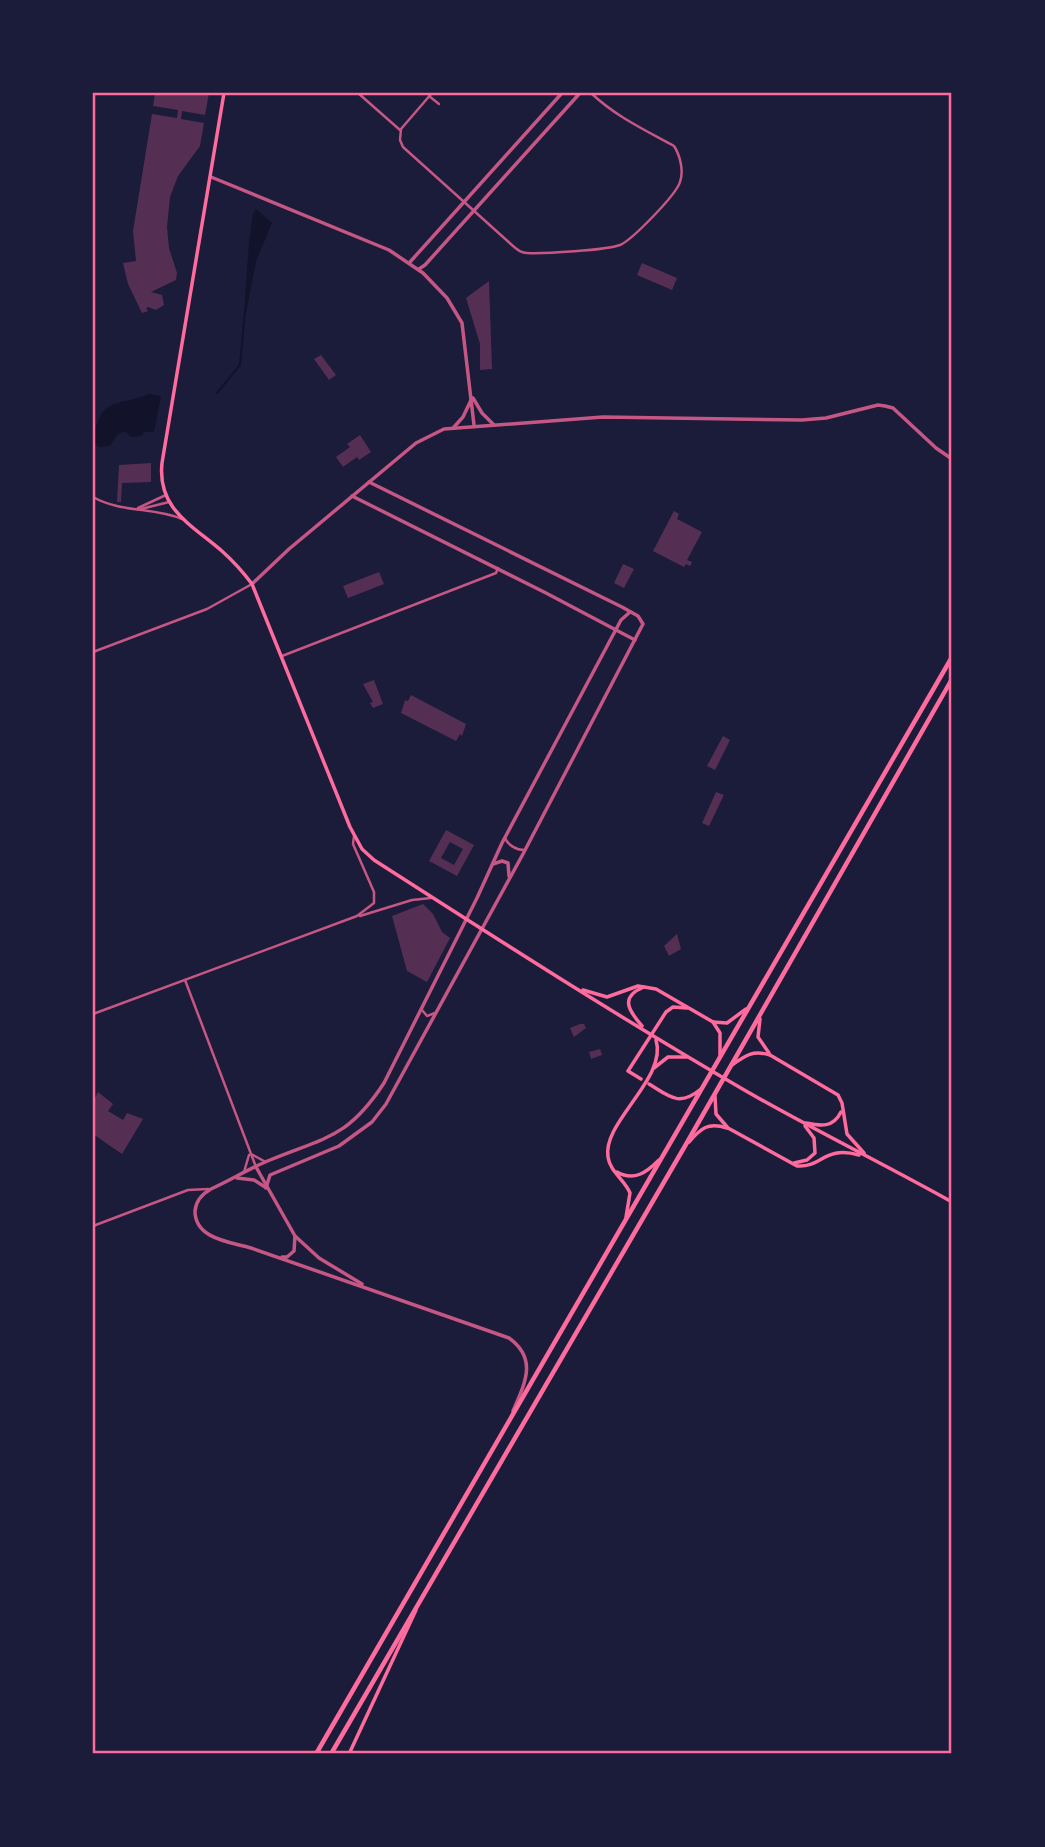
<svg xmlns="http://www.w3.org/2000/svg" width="1045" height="1847" viewBox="0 0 1045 1847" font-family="Raleway,sans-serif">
<rect width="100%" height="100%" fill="#1b1b3a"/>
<g fill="#12122b">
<path d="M256,209l16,14 -16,38 -10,52h-2l5,-70 4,-29z"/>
<path d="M149,394l12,2 -7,36h-10l-2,4 -11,1 -6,-6 -8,4 -7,11 -11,1 -6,-5c8,-46 19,-34 56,-48z"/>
</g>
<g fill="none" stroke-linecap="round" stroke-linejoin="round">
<path stroke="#12122b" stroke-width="2" d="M217,393l23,-28 5,-54"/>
</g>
<g fill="#542f53" fill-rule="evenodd">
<path d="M155,93h54l-4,22 -23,-4 -1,8 23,4 -4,23 -22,30 -8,21 -3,30 2,21 8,25 -1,7 -25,12 11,3 2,10 -8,5 -8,-3 -2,1 2,3 -6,2 -14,-29 -5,-21 13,-2 -3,-30 19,-117 25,4 1,-8 -25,-4z"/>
<path d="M642,263l35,15 -5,12 -35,-15z"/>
<path d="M489,281l3,88 -12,1v-26l-14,-46z"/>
<path d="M321,355l15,20 -7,5 -15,-21z"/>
<path d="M360,435l11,17 -12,8 -2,-3 -14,10 -7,-10 14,-10 -3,-3z"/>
<path d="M151,463v19l-29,1 -1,19h-4l2,-37z"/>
<path d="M674,511l5,3 -2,5 25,13 -15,28 5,2 -2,4 -4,-2 -2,3 -31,-16z"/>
<path d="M623,564l11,5 -10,19 -10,-5z"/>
<path d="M379,572l5,12 -36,14 -5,-12z"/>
<path d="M374,680l9,24 -10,4 -3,-5 3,-1 -10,-18z"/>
<path d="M411,695l55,29 -4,12 -2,-2 -4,7 -55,-28 4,-13 3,1z"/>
<path d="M723,736l7,4 -15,30 -8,-4z"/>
<path d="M716,792l8,3 -15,31 -7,-3z"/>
<path d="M446,830l28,15 -17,31 -28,-15zM450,842l13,7 -9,16 -13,-7z"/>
<path d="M423,904l10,10 9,18 8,6 -23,44 -20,-11 -15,-55z"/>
<path d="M677,934l4,15 -12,7 -5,-10z"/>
<path d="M580,1024h4l2,4 -12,9 -4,-9z"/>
<path d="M600,1049l2,6 -11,4 -2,-7z"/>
<path d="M98,1092l15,12 -5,7 15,9 4,-7 16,6 -21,35 -29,-20v-32z"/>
</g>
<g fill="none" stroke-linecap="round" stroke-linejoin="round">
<g stroke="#c65784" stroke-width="2.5">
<path d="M358,93l42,37"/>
<path d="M432,93l-31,36 -1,11 3,7 110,99c5,4 8,7 14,7 15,1 80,-3 93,-8 12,-5 56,-50 60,-63 4,-11 0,-27 -6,-36 -29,-16 -59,-30 -83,-53"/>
<path d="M429,96l10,8"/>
<path d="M93,497c28,16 60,10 89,22"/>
<path d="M138,508l28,-13"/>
<path d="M141,509l28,-7"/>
<path d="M93,652l114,-43 45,-25"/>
<path d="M282,656l214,-83 2,-5"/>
<path d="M505,838c3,7 11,12 19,12"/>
<path d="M360,916l52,-16 19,-2"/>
<path d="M185,980l71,187"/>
<path d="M422,1010l5,6 8,-3"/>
<path d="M93,1014l264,-98 17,-13v-11l-21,-48 1,-8"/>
<path d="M251,1154l13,7"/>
<path d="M244,1172l5,-17"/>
<path d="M93,1226l95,-36 20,-1"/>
</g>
<g stroke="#c65784" stroke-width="3.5">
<path d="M211,177l178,73 34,23 24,25 15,25 12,102"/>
<path d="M410,262l152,-169"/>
<path d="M419,269l6,-4 155,-172"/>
<path d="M473,398l9,15 12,12"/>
<path d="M454,427l9,-10 9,-19"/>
<path d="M352,496l194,97 89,47"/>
<path d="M252,584l37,-35 127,-106 28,-14 159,-12 199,3 24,-2 52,-13 7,1 8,2 43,40 16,11"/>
<path d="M493,864l9,-3 6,2 1,13"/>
<path d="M256,1167l39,69 24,22 43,26"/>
<path d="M237,1178l17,2 11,7"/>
<path d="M266,1188l4,-13 69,-29 33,-24 14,-18 137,-250 120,-230 -5,-8 -16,-9 -253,-125"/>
<path d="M282,1257h5l7,-6 1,-15"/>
<path d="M513,1411c12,-28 25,-52 -4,-73l-258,-90c-21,-6 -56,-9 -56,-37 1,-11 7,-17 16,-22 20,-9 39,-21 59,-29 56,-23 78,-22 114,-77l93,-185 25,-55 119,-223 9,-8"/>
</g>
<g stroke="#ff6b9d" stroke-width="3.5">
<path d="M224,93l-62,370c-5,46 30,62 61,89 10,9 20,20 29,32l98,243 12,22 12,11c123,79 246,158 372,231 68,39 138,73 206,111"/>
<path d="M583,990l24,7 31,-11 18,3 57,33 7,11v22"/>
<path d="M760,1019l-2,18 11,16"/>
<path d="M713,1022l14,1 19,-14"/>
<path d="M642,1026c-13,-15 -23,-29 2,-39"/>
<path d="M732,1065c14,-10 21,-15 38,-10l68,40 4,8 5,31 17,19"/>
<path d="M654,1068l14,-11h19"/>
<path d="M641,1079l-13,-8 38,-59 7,-5 14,1"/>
<path d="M649,1084c21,13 30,23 52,5"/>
<path d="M715,1096l1,18 12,14 69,38c25,2 27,-21 62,-11"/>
<path d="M806,1123c15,3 27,5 35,-11"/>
<path d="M689,1142c12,-14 19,-20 38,-14"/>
<path d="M794,1163l13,-3 8,-7 -1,-15 -9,-12"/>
<path d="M617,1172c17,10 30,0 42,-12"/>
<path d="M626,1217l4,-24c-5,-13 -20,-21 -22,-36 -6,-35 60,-79 48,-117"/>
<path d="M349,1754l67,-144"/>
</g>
<g stroke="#ff6b9d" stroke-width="4.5">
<path d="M316,1754l636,-1097"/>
<path d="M331,1754l354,-608 267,-467"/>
</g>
</g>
<rect width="1045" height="1847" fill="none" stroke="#1b1b3a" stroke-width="189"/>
<rect x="94" y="94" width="856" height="1658" fill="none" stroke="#ff6b9d" stroke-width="2.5"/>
</svg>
